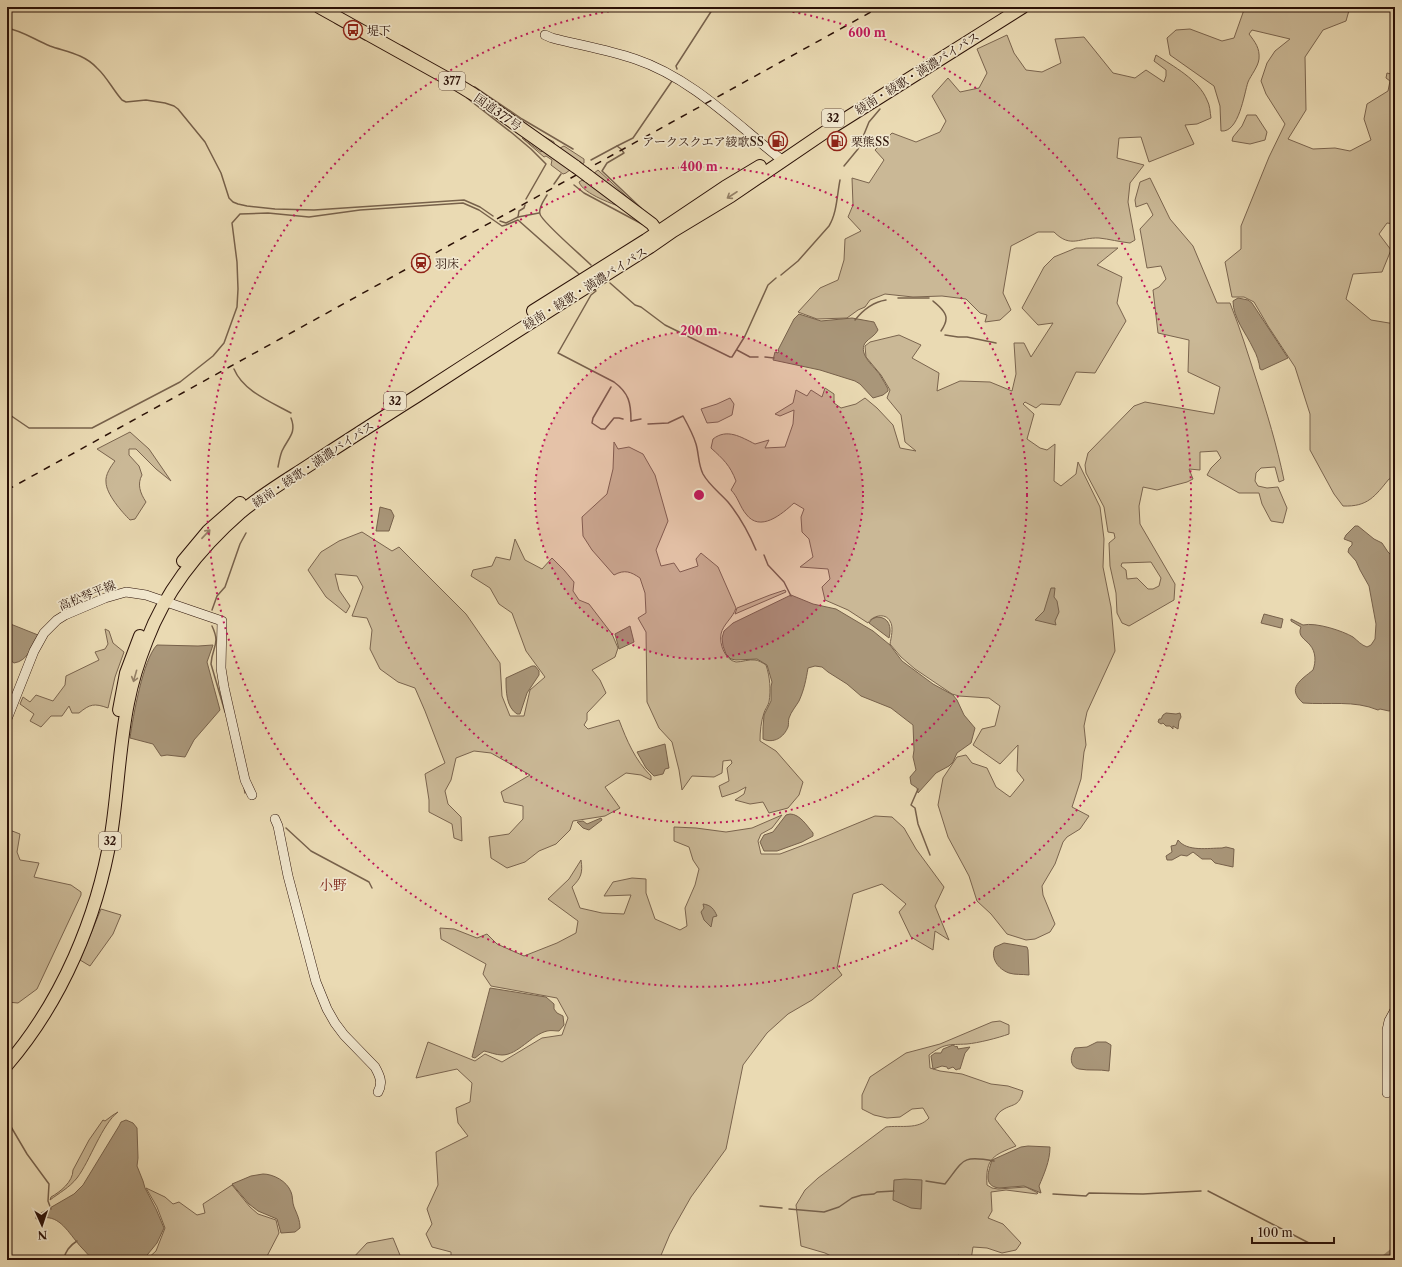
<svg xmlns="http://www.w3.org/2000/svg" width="1402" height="1267" viewBox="0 0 1402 1267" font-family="'Libre Caslon Text','Noto Serif JP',serif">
<rect width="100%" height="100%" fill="#eadab3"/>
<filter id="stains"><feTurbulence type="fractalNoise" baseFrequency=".005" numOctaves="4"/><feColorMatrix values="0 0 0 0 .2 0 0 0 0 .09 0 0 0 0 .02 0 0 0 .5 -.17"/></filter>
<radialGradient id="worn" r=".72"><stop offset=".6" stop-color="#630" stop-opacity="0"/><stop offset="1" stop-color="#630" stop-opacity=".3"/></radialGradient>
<g fill="#cab896" stroke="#7a644e" fill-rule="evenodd">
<path d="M1245,7h105l-4,14 -23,9 -18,27 1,53 -18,29 25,10 22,-1 15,3 21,-11 -7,-21 3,-15 21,-13 2,-10 -4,-3 1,-5 8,2v149l-8,-1 -8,11 12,16 -9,22 -29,2 -7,25 25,21 24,4v154l-6,1c-14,17 -21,28 -46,27l-9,-12 -24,-44v-36l-15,-47 -27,-41 -14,-24 -10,-5h-12l-7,-35 16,-13v-23l28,-69 16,-33 -19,-30 -5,-13 6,-18 8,-12 15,-12 -38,-9 -3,4c6,8 11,14 10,25 -1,8 -8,16 -11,23 -4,12 -9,51 -27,49l-1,-25 -6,-20 -44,-31 -3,-17 9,-8 14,-1 32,12 12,-3z"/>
<path d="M1007,35l7,18 12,17 16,2 19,-9 -6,-24 29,-2 29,36 22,5 11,-8 18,12 2,-6v-6l-12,-9 2,-6c17,11 43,25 51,45 3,5 3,12 4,18l-14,6 -12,1 9,19 -45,18 -8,-25 -22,1 -2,20 27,7 -14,18 -2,19 7,38 -5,3c-10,-1 -21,-4 -31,-5 -19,-1 -28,11 -45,-6h-16l-27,14 -8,47 8,17 -11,10 -15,2 2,-7 -7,-2 -14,-14 -24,-3 -29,1 -28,-3 -15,6 -5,7 -7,3 -11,8 -30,1 -19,-7 22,-24 18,-8 6,-20 1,-21 16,-8 -13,-14 5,-12 -1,-27 17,5 15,-23 -9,-10 17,-17 24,9 24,-10 6,-11 -14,-25 16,-18 12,14 19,-4 8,-15 -10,-24z"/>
<path d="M1247,115h9l11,17 -2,8 -15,4 -18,-3 1,-4 9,-11z"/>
<path d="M518,122l36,20v2l6,4 4,-2 20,13v4l-4,2z"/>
<path d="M519,131l52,38 -5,4 -3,1 -12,-9 1,-5 -6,-4 -2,1 -22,-19 19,14 1,-1z"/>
<path d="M598,170l41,38 -46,-34z"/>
<path d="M586,178l41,31c-12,-4 -44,-15 -48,-27z"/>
<path d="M1150,178l20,41 23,27 24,57h13c10,25 18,51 26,76 11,34 21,67 28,101l-5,2 -4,-15 -14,1 -5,5 -1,8 3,5 9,2 11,-1 9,21 -4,15 -12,-2 -9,-17 -3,-11h-20l-32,-18 4,-7 10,-10 -4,-7 -17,1v18l-11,-1 4,10 -6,3 -30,8 -14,-3 -4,19 1,18 35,60 -1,16 -45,26 -7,-3 -5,-10 -1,-20 -6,-27 -1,-23 6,-5 -1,-5 -6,-1 -4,-25 -18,-34 -1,-8 3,-12 46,-47 11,-4 69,12 6,-27 -32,-15 1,-32 -31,-7 -5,-43 6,-3 7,-8 -5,-13 -14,2 -7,-39 13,-14 -6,-12 -11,4 -1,-7 5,-18zM1151,562l10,16 -2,8 -6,3h-5l-11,-11 -10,1 -1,-9 -5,-4 1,-3z"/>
<path d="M1076,248h42l-21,17 25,12 -5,26 9,18 -31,52 -19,-1 -16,33 -19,-1 -5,4 -11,-6 -2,2 11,10 -7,25 13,9 7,2 8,-6 -1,37 7,5 15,-12 2,-12 22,45 4,32 -1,28 8,40 4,44 -28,61 -3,14 2,19 -2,7 -3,27 -9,28 17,9 -9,13 -13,8 -4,5 -8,22 -13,22 1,9 12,29 -5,8 -15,7 -9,1 -19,-6 -16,-20 -14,-13 -8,-25 -21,-39 -10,-32 5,-27 14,-21 9,-2 6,8 15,5 9,19 14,10 14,-17 -7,-9 1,-26 -18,19 -27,-19 9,-16 13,-3 5,-20 -11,-8 -30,-2 -7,-2 -37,-25 -14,-12 -11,-13c1,-6 4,-17 0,-23 -5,-9 -18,-5 -22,2l-20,-13 -23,-10 -3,-13 8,-8 -2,-10 -28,-2 13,-10 -4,-18 -7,-7 -1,-15 3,-8 -10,-6c-12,11 -34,30 -48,11 -6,-7 -8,-17 -15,-24l5,-9c-6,-16 -13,-22 -25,-33l2,-9c14,-11 28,-2 42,5l14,-4 -4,8 20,-1 8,-23 1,-14 -14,6 -5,-2 18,-11 3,-13 11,6 4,-6 11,7 3,-9 9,6v9l7,5 15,-4 9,-6 12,10 16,17 7,23 16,3 -11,-9 -4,-27 -14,-17 3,-8 -9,-15 -15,-18 -1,-11 5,-4 29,-7 22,10 -9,13 27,15 -2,18 23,-10 30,1 22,9 4,-17 -2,-31h10l7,14 22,-34 -15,2 -16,-17 22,-41 10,-10z"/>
<path d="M730,398l4,6 -2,11 -14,7 -11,1 -6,-14 16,-5z"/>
<path d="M130,432l19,17 22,32 -15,-12 -20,-20h-7v6l10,11 3,9c-5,9 -2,18 4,27l-11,17 -5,1c-8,-8 -24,-26 -24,-38 -1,-7 5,-16 9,-21l-18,-12z"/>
<path d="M614,442l4,7 11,-2 14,7 12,21 13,46 -12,29 5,16 13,-3 6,9 18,-6 -2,-7 5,-6 17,14 18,41c-3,10 -13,16 -15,26 -2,10 4,26 15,28 6,0 13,-3 19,-2 3,0 8,3 11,5 4,12 5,25 3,37 -1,4 -4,7 -5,11 -3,8 -4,19 -4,28l16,10 27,31 -4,13 -11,13 -19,5 -6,-11 -13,2 -15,-4 9,-6 2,-7 -9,5 -15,5 -3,-11 10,-5 -2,-13 5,-5 -1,-3 -8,1 -1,12 -8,4 -22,-1 -10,14 -3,-20 -7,-28 -13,-14 -12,-26 -1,-70 -8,-14 8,-5 -1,-20 -5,-15c-9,-6 -15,-9 -26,-3l-22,-25 -9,-14 -1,-19 25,-23 6,-25z"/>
<path d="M362,532l30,19 7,-4 67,67 34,49 2,33 8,20h14l6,-26 15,-13 -19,-26 -14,-38 -13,-9 -9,-16 -19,-12 2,-6 19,-4 4,-9 14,3 5,-21 10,21 17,9 10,-11 12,12 10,12 -1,9 6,9 10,4 23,30 6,14 -3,9 -23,13 8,10 6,13 -19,20v7l-3,5 4,4 31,-9c8,21 16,40 32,56v4l-10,-5 -15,-2 -21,14 15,21 -15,8 -32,5 -3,9 -14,14 -17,7 -14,11 -18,6 -16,-10 -2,-21 20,-3 14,-15v-13l-19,-4 -3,-10 29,-17 -39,-22 -17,-2 -18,7 -5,22 -6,11 3,13 13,13 1,24 -8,-3 -2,-14 -23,-12v-12l-4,-26 20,-11 -20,-52 -10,-23 -17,-6 -18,-13 -10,-20 2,-19 -5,-12 -15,-2 11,-29 -6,-11 -22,-2 4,16 11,16 -4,7 -20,-16 -18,-27 13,-18 18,-11z"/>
<path d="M785,590l1,2 -51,22 2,-6 33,-13z"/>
<path d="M105,629l4,2 4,12 11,9 -9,25 -7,31c-14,-5 -18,-4 -29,5h-7l-3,-7 -7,10h-11l-10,11 -11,-6 4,-7 -14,-10 3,-7 7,5 6,-7 17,6 12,-16 1,-9 33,-16 -4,-8 10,-3 3,-5z"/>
<path d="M782,815l-10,13 -11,6 -3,7 3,13h19l37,-14 58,-24 17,1 12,11 12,21 28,38 -9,19 14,34 -14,-9 -2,19 -22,-13 -12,-25 7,-8 -24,-20 -29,10 -16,74 5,7 -30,25 -24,14 -21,19 -24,32 -17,84 -35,48 -21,37 -11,26h-208v-8l-19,-5 -6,-13 6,-10 -5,-15 11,-24 -2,-33 32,-16 -10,-13 -2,-15 14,-6 2,-19 -15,-14 -41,9 12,-36 47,19 10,-7 17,8 40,-24 20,-3 6,-17 -11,-20 -66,-12 -8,-12 3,-10 -45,-25 -1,-11 14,1 23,9 10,-4 10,10 27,12 33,-13 19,-10 2,-12 -30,-22 21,-20 12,-19c2,13 0,18 -9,27l8,21 22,5 22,1 7,-19 -27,1 9,-14 19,-4 14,1v14l9,26 25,11 7,-4 -2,-18 10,-23 4,-16 -6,-9 -4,-13 -15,-6v-14l22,1 30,4 26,-4z"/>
<path d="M7,829l13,5 -3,18 3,8 19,3 -5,14 37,8 10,7v3l-44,94 -19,14 -11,-1z"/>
<path d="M101,909l20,6 -8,19 -23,32 -10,-6z"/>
<path d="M1000,1021l9,4v9c-11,4 -31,9 -42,10 -19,1 -22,-1 -38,11l1,13 10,3 22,3 29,10 17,2 15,5c-4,17 -11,12 -22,20 -3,2 -5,6 -6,8l21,27c-22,9 -31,12 -29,39l5,3 6,1 28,-2 12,6 -1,1 -31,-4 -15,2 1,19 -4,7 15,6 18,19 -5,7 -14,3 -15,-5 -14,-1 -2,13 -13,-5 -2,5h-117l-14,-7 -24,-7 -5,-41 9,-15 13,-12 68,-51c15,-2 32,3 43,-9l-6,-10 -11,1 -12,8 -13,1 -13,-3 -12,-6v-14l8,-18 36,-24 34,-9 52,-22z"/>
<path d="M118,1112c-16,12 -28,49 -41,66 -8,10 -18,15 -27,22l1,-3c9,-5 22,-15 22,-27l16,-30 14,-20 2,1 8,-6z"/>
<path d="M232,1185l18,22 8,7 18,6 3,13 -14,27h-119l10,-9 9,-23 -8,-21 -11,-19 19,9 8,7 6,-2 18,13 8,-2 -2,-9z"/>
<path d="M393,1238l9,22h-51l16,-17z"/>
</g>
<g fill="#a99679" stroke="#77614b">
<path d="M1238,298l10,2 4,3 36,55 -26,12 -2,-1c-1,-7 -3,-14 -7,-21 -7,-15 -20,-30 -20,-47z"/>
<path d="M799,314l22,7 31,-3 22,4 4,8c-3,6 -9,8 -13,13 -7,12 10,24 15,32 3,5 6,10 8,14v2l-5,4 -10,3 -13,-14 -5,-3 -35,-11 -47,-10 2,-8 3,1 1,-2 -1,-1 16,-31z"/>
<path d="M380,507l11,3 3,6 -5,15h-13z"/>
<path d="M1355,526h3l16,13 8,4 6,9 7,7v150l-6,2 -9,-2 -2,1c-24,-10 -49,-5 -75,-7 -17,-15 -2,-23 10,-33 3,-8 3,-18 -3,-25 -5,-6 -13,-9 -9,-18l-10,-6v-2l12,6c13,-3 40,6 50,12 5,4 8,8 14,10l4,-2 4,-6 1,-15 -7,-38 -9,-16 -4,-9 -8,-9 1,-4 3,-3v-3l-8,-3 2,-4z"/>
<path d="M1051,588h4l-1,9 3,4 2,11 -4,9 1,4 -21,-5 9,-9z"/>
<path d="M791,595l22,9 23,5 37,22 17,14 12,16 31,23 20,11 4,5 7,15 11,13 -4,15 -14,10 -4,9 -4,4 -13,7 -18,20 -1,-5 -6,-4 -1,-7 6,-7 -3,-13 1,-7 -1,-25 -22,-17 -30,-12 -14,-12 -19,-12 -6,-5 -7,-1 -7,2c-2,12 -4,22 -9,33 -3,5 -8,11 -10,17 -1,3 0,6 -1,9 -4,10 -14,17 -25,12v-11l1,-13 7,-14v-14l1,-5 -5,-17 -10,-6 -21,1 -5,-1 -5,-5 -3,-8 -1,-8 2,-7 9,-8z"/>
<path d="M1264,614l19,5 -2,9 -20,-5z"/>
<path d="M877,617c12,0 15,10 12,21l-20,-15 3,-4z"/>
<path d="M8,623l30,12c-6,11 -10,26 -24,28l-4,-3 1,-10 -4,-18z"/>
<path d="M630,626l4,16 -15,7 -4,-15z"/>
<path d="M157,645l41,1 15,-1 -6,17 13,48 -26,30 -9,17 -18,-2 -6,1 -8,-12 -23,-6c3,-21 13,-79 27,-93z"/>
<path d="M532,666h3l4,5v4l-12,18 -7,21h-3c-11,-7 -11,-23 -11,-36z"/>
<path d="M1166,713l10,1 4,-1 1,4 -2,4 -1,8 -5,-3v3l-3,-3h-4l-3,-3 -2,1 -3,-2 1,-3h2l2,-4z"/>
<path d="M665,744l4,24 -4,1 -2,5 -9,2 -8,-8 -9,-16z"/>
<path d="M790,814c10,0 17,12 23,19v3l-11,6 -25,9h-13l-4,-9 4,-7 9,-3 13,-17z"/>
<path d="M601,818l1,2 -13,10 -6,-2 -6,-6 6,-1 4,3z"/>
<path d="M1178,840c9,12 30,8 44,8l4,-1 8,2 -1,18 -18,-4 -4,-4h-9l-9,-7 -6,4 -6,-1 -9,5h-5l-1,-4 6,-4 -1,-6 5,-1z"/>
<path d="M703,904c8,1 11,5 14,12l-4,1 -2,10 -7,-7 -3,-8 3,-4z"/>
<path d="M1004,943l23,4 1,3 1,25c-7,-1 -14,0 -20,-2 -11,-4 -19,-15 -14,-26z"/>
<path d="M490,988l56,9 8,7v5l3,4 6,3 1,9 -5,6c-4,0 -8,-1 -12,0 -16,4 -29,24 -45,24 -6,0 -13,-3 -18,-4l-9,7 -3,-1z"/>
<path d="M1097,1042h9l5,3 -2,26c-10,-2 -20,0 -30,-2 -10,-2 -9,-14 -4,-21l12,-1z"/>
<path d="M953,1045l3,2 1,-1 1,3 12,-2 -5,6 -5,16h-2l-2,1 -3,-3 -5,2 -1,-2 -5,-1 -9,3 -2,-13 4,-3h6l2,-4z"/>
<path d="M126,1120l7,3 4,5 1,30 -1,8 6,15 2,7 11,21 8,19 -7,15 -14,17h-51c-5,-8 -11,-12 -16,-19 -12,-15 -20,-28 -40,-22v-3l38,-22 9,-9 36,-59 2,-4z"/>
<path d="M1028,1146l22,1c0,14 -6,27 -11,39l2,7 -17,-7 -25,2c-17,-2 -10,-18 -7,-28l29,-13z"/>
<path d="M263,1174c10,0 24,7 28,18 2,4 1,10 3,15 3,7 6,13 6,21l-5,4 -14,1 -4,-14 -19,-8 -9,-7 -17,-20 19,-8z"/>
<path d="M905,1179l17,1 -1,29 -10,-1 -18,-8 1,-20z"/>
</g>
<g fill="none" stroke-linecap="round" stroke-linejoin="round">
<g stroke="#77614b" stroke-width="1.5">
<path d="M308,7l3,1"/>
<path d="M335,23l30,17"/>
<path d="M7,28c16,3 28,12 43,18 17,6 34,8 47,22 10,9 16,22 25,32l4,2 20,-2 19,3 9,3 4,3 27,33 16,31 8,25 4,4 5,2 9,2 28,3 39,1 150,-10 16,7 13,9"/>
<path d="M402,46l7,4"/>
<path d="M677,69l-1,-3 38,-59"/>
<path d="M472,87h3l47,32 51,30"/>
<path d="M467,98l45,35 19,16 15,15 -20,35"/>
<path d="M617,146l16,-8 39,-57"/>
<path d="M591,160l26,-14 4,3 3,4 -17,10 -5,8 39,37"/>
<path d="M844,166l14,-17 11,-27 11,-13"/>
<path d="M554,184l7,-10"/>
<path d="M574,185l10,8 58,31"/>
<path d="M547,195c-3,5 -9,13 -7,19 1,7 43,43 51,51"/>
<path d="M518,217l1,-6 5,-3 1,-3"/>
<path d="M500,221l6,2 12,-6 21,-4"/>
<path d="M781,275l17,-14 31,-35c8,-13 8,-31 11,-46"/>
<path d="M610,283l25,22 6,2 24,18 65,32h2l13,-21 23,-51 8,-7"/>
<path d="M595,290l1,1 -5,4 -33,58 56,29c15,11 17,21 17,39"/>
<path d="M898,298h31"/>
<path d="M933,301c5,4 14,11 13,18 0,4 -3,9 -5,12"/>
<path d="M855,320c8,-10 18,-18 31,-20"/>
<path d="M945,335l13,2h9l29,6"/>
<path d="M737,350l13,7h8"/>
<path d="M765,357l9,1"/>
<path d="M234,369c9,22 37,33 57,44"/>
<path d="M611,387l-18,31 -1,5 9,6h4l9,-11h5l4,1"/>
<path d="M7,413l22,15h63l88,-46 33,-26 11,-13 13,-36 1,-18 -1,-27 -5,-39 8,-9 28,-1 41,4 51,-7 103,-7 16,7 23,16 4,-1 12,-5 61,54"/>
<path d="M631,421l10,-2"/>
<path d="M648,424l20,-1 15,-7c5,9 10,18 13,28 3,10 2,20 7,30 6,11 17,19 25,28 13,16 20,29 28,48"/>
<path d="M278,467c1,-5 2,-11 4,-16 6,-13 15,-18 9,-33"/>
<path d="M764,555l4,10 16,17 7,14"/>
<path d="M212,610l5,-14 8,-9 15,-43 6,-11"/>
<path d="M212,626c9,19 0,20 -1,38l14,48"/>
<path d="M244,787l1,6"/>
<path d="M918,789l-7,16 4,3 3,16 12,31"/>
<path d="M286,828l25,23 58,31 3,6"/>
<path d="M7,1120l20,34 22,30 -1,17 3,8"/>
<path d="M926,1181l19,3c19,-24 16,-29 49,-23"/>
<path d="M1208,1191l101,52"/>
<path d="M1053,1194l33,2 3,-3 54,1 58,-3"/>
<path d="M760,1206l22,2"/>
<path d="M789,1209l35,3 15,-5 13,-9 10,-3 12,-1 3,-2 17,-1"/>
<path d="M63,1260c3,-9 6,-14 14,-19"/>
</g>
<path stroke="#a99679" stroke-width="10" d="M1385,1260l10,-8"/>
<g stroke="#2b1107" stroke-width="10">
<g id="secondary">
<path d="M545,35l7,3c27,7 56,12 83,21 57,19 101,65 147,101"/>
<path d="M7,719l27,-68 10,-18 13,-13 8,-5 40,-17 21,-6 20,3 76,26 -1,47 3,19 21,93 7,15"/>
<path d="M275,819l3,7 10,50 28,106 11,27 8,14 9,12 31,32c5,9 8,16 3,25"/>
<path d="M1387,1093v-63l2,-9 6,-11"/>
</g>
</g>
<g stroke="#2b1107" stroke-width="14">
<g id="highway">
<path d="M319,7l131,73 23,14 103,73"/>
<path d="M588,176l64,48 10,14"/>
<path d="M533,311l113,-71 79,-53 35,-21"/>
<path d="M183,561l25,-30 32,-28"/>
<path d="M119,710l7,-37 14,-37"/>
<path d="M7,1065c55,-64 90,-147 104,-230 7,-43 8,-88 17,-132 4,-21 11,-43 19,-63 19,-50 54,-93 94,-128 23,-19 49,-34 73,-50 34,-22 68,-44 103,-66 77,-50 155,-100 233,-149l23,-16 58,-35 103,-70 189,-119"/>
</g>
</g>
<use href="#secondary" stroke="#f1e7ce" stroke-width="9"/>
<use href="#highway" stroke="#eadab3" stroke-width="12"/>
<path stroke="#2b1107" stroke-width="1.5" stroke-dasharray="7 7" stroke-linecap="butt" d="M7,490l873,-483"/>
<g stroke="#2b1107" stroke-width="14" stroke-linecap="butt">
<path id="highway-bridge" d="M576,167l12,9"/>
</g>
<use href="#highway-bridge" stroke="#eadab3" stroke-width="12"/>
</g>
<defs><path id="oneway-shaft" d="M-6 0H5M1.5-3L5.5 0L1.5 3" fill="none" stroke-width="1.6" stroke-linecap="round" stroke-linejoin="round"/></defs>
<g stroke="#948066">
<use href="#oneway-shaft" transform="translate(732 195) rotate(147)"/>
<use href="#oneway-shaft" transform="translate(206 534) rotate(-47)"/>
<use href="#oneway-shaft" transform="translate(135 676) rotate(106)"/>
</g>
<circle cx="699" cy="495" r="164" fill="#c2185b" fill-opacity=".12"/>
<g fill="none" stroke="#c2185b" stroke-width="2" stroke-dasharray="2 4">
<circle cx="699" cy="495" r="164"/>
<circle cx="699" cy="495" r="328"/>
<path d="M763 7A492 492 0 1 1 635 7"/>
</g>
<defs>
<g id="bus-ring" transform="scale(1)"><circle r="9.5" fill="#f1e7ce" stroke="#8f2418" stroke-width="1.5"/><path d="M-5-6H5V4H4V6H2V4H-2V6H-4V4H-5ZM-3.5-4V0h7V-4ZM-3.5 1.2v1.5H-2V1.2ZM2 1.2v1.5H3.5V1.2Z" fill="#8f2418"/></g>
<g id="fuel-ring" transform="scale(1)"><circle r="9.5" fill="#f1e7ce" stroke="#8f2418" stroke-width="1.5"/><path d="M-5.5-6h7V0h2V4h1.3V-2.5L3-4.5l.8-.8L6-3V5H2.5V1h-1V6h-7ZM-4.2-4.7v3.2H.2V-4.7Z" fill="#8f2418"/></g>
<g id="station-ring" transform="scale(1)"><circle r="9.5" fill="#f1e7ce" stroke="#8f2418" stroke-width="1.5"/><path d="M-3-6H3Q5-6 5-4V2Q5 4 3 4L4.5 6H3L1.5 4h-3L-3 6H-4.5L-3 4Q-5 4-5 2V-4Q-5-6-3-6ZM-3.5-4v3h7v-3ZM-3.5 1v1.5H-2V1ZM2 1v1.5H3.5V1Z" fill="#8f2418"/></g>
</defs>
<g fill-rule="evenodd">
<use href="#bus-ring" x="353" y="30"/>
<use href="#fuel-ring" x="778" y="141"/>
<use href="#fuel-ring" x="837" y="141"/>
<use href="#station-ring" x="421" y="263"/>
</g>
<g text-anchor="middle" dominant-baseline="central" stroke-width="3.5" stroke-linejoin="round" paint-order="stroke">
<g fill="#f1e7ce" stroke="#665143" stroke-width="1">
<rect x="439" y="72" width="26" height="18" rx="3"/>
<rect x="822" y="109" width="22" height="18" rx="3"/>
<rect x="384" y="392" width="22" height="18" rx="3"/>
<rect x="99" y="832" width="22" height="18" rx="3"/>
</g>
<g font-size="11" font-weight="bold" fill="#2b1107">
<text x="452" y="81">377</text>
<text x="833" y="118">32</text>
<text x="395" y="401">32</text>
<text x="110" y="841">32</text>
</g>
<g font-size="12" fill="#2b1107" stroke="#f1e7ce" text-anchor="start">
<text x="367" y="30">堤下</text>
<text x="764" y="141" text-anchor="end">アークスクエア綾歌SS</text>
<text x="851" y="141">栗熊SS</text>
<text x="435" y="263">羽床</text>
</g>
<g font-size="12" fill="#2b1107" stroke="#f1e7ce">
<text transform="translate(917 73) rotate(-32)">綾南・綾歌・満濃バイパス</text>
<text transform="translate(498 112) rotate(35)">国道377号</text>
<text transform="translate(585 288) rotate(-32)">綾南・綾歌・満濃バイパス</text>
<text transform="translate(313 464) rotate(-34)">綾南・綾歌・満濃バイパス</text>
<text transform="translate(87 595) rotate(-22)">高松琴平線</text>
</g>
<g font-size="14" fill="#7a1f14" stroke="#f1e7ce">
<text x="333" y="885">小野</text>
</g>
</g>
<circle cx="699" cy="495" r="6" fill="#c2185b" stroke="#f1e7ce" stroke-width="2"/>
<g font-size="12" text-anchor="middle" font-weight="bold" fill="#c2185b" stroke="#f1e7ce" stroke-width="3.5" stroke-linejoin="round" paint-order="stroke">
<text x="867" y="37">600 m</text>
<text x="699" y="171">400 m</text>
<text x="699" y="335">200 m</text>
</g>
<rect width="1402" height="1267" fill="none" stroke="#eadab3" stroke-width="24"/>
<rect x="8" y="8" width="1386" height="1251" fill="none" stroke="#2b1107" stroke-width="2"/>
<rect x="12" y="12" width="1378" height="1243" fill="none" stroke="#2b1107"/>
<g transform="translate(42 1225) rotate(177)" stroke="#f1e7ce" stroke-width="3" paint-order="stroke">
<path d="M0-3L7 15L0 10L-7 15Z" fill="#2b1107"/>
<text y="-6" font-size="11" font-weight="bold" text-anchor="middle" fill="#2b1107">N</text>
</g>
<path d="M1252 1237v6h82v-6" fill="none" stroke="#2b1107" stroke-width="2"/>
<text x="1258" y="1237" font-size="12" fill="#2b1107" stroke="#f1e7ce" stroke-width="3" paint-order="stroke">100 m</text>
<rect width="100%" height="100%" filter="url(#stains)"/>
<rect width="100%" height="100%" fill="url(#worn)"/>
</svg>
